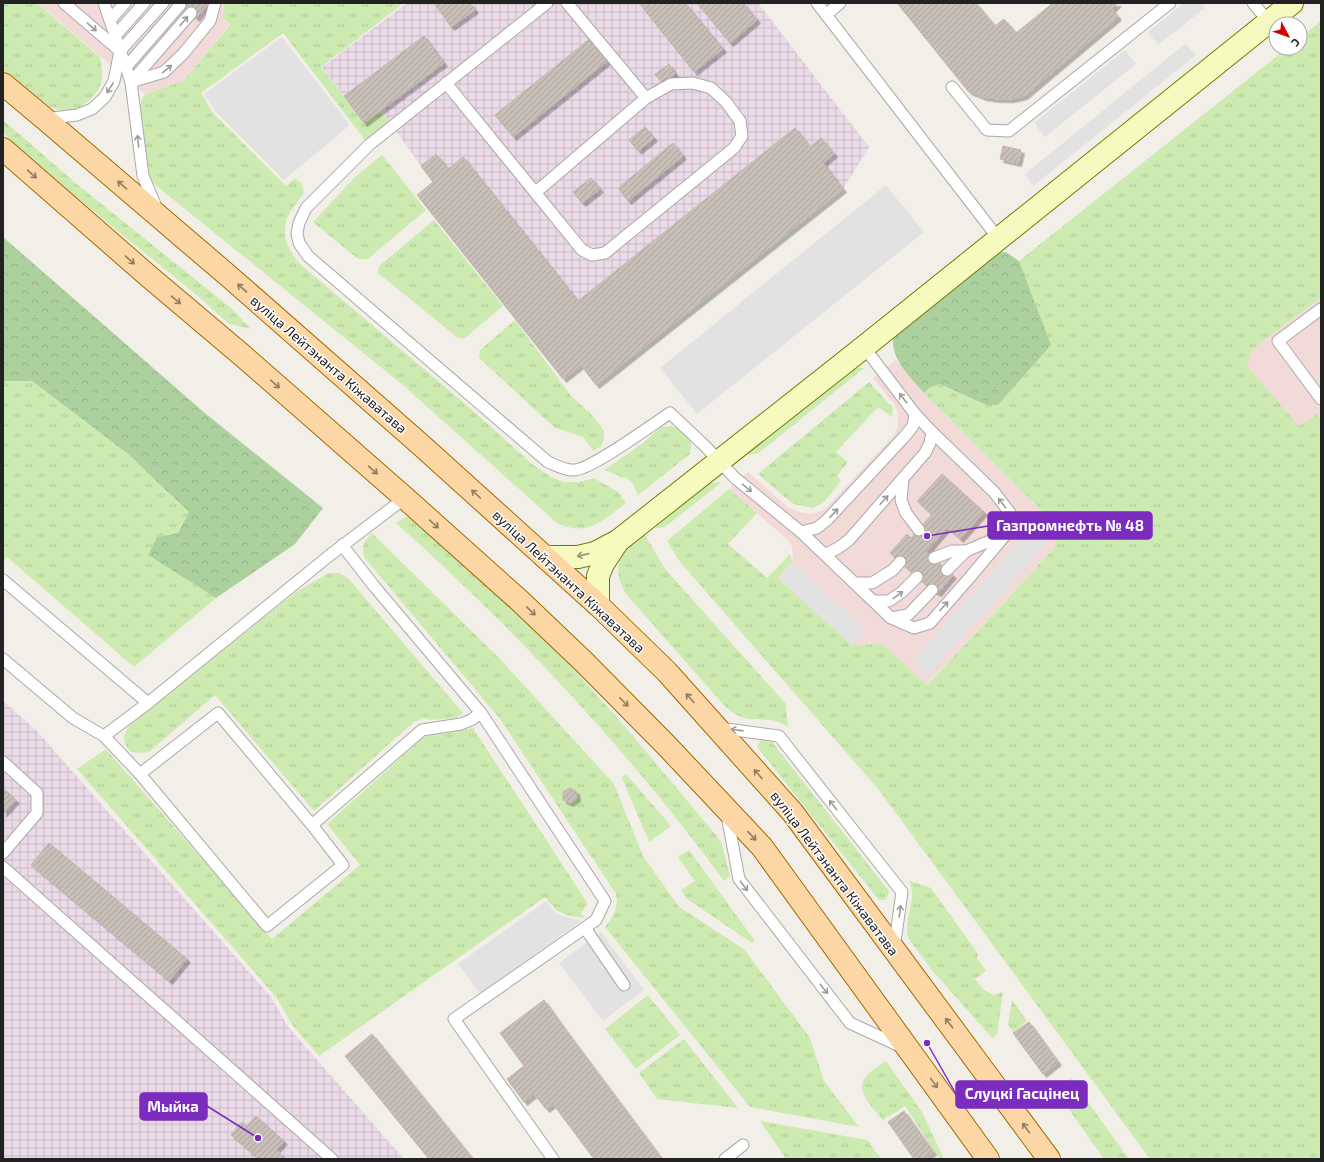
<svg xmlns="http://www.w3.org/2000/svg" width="1324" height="1162" viewBox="0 0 1324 1162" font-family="'Exo 2',sans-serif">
<defs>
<pattern id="industrial-grid" width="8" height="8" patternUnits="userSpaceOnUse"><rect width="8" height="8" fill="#ebdbe8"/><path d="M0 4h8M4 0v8" fill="none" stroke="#c9bcc7"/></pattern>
<pattern id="grass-tufts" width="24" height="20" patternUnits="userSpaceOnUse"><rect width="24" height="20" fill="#cdebb0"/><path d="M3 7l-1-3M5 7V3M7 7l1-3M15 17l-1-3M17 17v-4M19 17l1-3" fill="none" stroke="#b0c997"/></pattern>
<pattern id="forest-crowns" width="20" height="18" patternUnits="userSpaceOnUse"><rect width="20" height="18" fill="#add19e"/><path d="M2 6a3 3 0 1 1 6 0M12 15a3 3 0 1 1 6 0" fill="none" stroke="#95b388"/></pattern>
<pattern id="building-hatch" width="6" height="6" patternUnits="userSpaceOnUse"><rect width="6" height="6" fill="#c7bfb8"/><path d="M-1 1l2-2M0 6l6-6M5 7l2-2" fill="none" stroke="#aba49e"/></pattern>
<filter id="shadow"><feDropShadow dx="3.5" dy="3.5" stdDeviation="0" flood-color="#0004"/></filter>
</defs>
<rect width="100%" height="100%" fill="#f2efe9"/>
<g fill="#f2dad9">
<path d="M38,3h187l-3,16 7,6 -46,56 -38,13z"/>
<path d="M1321,297v122l-4,-5 -18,13 -52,-61 3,-16z"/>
<path d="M896,360l28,33 131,131v23l-129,138 -43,-41 -32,1 -73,-67 14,-16 1,-7 -1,-8 -3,-6 -60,-52 19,-17 41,36 10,4 12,2 10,-3 7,-5 67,-72 3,-8v-12l-4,-10 -21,-26z"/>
</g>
<g fill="url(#industrial-grid)">
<path d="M407,3h351l111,144 -26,42 -247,196 -175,-219 -40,-56 -17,13 -42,-56z"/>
<path d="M3,701l32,28 236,268 18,31 115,131h-401z"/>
</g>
<g fill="url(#grass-tufts)">
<path d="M3,3h34l63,54c3,19 5,30 -12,44 -4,4 -12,10 -18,10 -25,1 -49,-26 -67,-41z"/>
<path d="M225,3h179l-83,64 43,55 16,-12 9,12 -24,18 -82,-107 -82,60 12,20 73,73 9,-8 7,6 2,9c-5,7 -17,21 -18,29 -4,17 4,30 14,42l171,145 61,55 19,13 13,5h15l15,-4 24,14 8,11c-15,11 -33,29 -54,25 -5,-1 -10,-3 -15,-5l-154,-138 -249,-201 -8,-12 -7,-62 3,-11 3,-5 38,-13 47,-56 -8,-7z"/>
<path d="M1321,21v276l-70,53 -4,16 52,60 18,-12 4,5v740h-171l-271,-369 -199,-228 -13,-21 62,-52 28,24 -29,31 39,34 23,-24 2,8 -14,16 73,67 32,-1 44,41 128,-138v-23l-131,-131 5,-5 11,-4 46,21 64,-60 -31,-84 268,-213h13v-10z"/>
<path d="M3,120l75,65 153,123 20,21 -22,-5 -30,-27 -128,-104 -68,-60z"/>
<path d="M382,155l44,55 -58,49h-10l-45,-37 42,-45z"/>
<path d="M434,220l69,86 -38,32h-7l-80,-65 1,-7z"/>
<path d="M515,320l56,76 21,19 12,16v9l-3,6 -8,5 -10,-14 -28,-9 -76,-70 1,-8z"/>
<path d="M851,368h13l-105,85 -10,2v-8z"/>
<path d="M3,381h29l96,73 61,58 -11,21 -21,4 -9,18 68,43 -82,69 -127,-110 -4,4z"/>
<path d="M869,382l24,26 -1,9 -14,-10 -42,45 12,10 -11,14 4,5 -16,20 -12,7 -20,-4 -35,-30z"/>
<path d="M670,426c17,3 24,11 20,28l-52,41 -5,-11 -7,-7 -4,1 -5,-3 -13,-5 39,-27 18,-16z"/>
<path d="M722,482l-57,45 -8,1 -4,-6 55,-39z"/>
<path d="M405,517h7l106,94 52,54 58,65 93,111 9,35 -6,5c-96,-131 -207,-250 -328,-358z"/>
<path d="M643,532l23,38 120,134 2,23c-18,-14 -36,-2 -53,-13 -5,-3 -10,-8 -14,-12l-95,-108c-17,-29 -4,-42 17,-62z"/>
<path d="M372,533l128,126 114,125 29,72 36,51 65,42 66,89 14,43 35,46 -109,-20 -145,-180c8,-9 14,-20 11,-33l-116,-175 -136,-162c-3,-11 0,-16 8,-24z"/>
<path d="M329,573h10l9,5 115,135 -7,5 -25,2 -8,-2 -9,4 -100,89 -99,-116 -66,57 -8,1 -10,-1c-9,-10 -9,-16 -1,-27l166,-133z"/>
<path d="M473,728l115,176 -7,9 4,5 -19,-3 -10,-5 -11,-13 -226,159 -26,-30 -17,-29 -199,-228 29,-20 166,190 88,-74 -33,-41 97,-87z"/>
<path d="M763,738h6l120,153 -1,5 -3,4h-6l-122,-153 2,-4z"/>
<path d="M626,774l45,52 -22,16 -27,-64z"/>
<path d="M689,850l66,91 -3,2 -65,-44 -6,-9 14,-9 -17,-24z"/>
<path d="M910,881l21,7 47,66 -1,4 9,13 -11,8 9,11 10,5 9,-3 -6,42 -5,4 -62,-70 -21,-29 -2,-7v-8l5,-26v-7z"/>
<path d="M648,995l32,40 -44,34 -31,-40z"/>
<path d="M1012,1000l15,21 -14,11 -5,-7z"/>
<path d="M684,1039l54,69 -81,-9 -18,-26z"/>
<path d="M886,1061l36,51 22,47h-5l-34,-53 -22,14c-8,-10 -27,-27 -19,-41 3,-6 16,-14 22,-18z"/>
<path d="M1070,1077l59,82h-25l-39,-55z"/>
<path d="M760,1121l107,19 14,19h-95z"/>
</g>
<g fill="url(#forest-crowns)">
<path d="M3,237l203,177 117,94 -28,36 -79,54 -68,-43 9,-18 21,-4 11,-21 -61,-58 -96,-73h-29z"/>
<path d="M1006,252l13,9 32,84 -53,60h-12l-46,-21 -11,4 -5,5c-16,-19 -34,-33 -31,-60l97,-80z"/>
</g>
<g fill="#e2e2e2">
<path d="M1184,3h17l4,5 -47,37 -10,-13z"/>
<path d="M282,37l68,88 -66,55 -68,-68 -12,-18z"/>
<path d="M1185,44l11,11 -163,131 -8,-12z"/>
<path d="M1125,50l11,14 -91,73 -11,-14z"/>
<path d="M886,185l38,47 -227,182 -37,-46z"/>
<path d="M1035,524l16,14 -124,138 -15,-15z"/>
<path d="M793,563l73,67 -14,16 -73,-68z"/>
<path d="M546,901l10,13 25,7 -101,72 -22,-29z"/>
<path d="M601,932l43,58 -41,31 -44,-58z"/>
</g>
<g fill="url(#building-hatch)" stroke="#c4b6ab" filter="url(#shadow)">
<path d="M179,3h30l-13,15z"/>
<path d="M434,3h36l5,7 -24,17z"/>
<path d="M639,3h46l38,46 -29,23z"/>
<path d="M697,3h46l14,17 -27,23z"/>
<path d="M897,3h79l19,23 9,-7 12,14 37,-30h65l-6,6 6,8 -94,79 -13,3h-14l-14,-2 -15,-6z"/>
<path d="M424,36l20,27 -80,60 -20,-27z"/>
<path d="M592,37l18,22 -97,78 -18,-22z"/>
<path d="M669,64l6,10 -13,9 -7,-9z"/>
<path d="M645,127l9,11 -16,13 -9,-11z"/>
<path d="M795,128l15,19 11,-9 13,16 -11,9 20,26 -247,196 -15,-20 -18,14 -146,-184 16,-13 -12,-16 15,-12 12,15 15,-12 115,144z"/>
<path d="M673,143l10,13 -55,45 -10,-13z"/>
<path d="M1003,146l18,4 -3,13 -18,-4z"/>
<path d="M591,178l9,11 -18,14 -9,-11z"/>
<path d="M942,474l42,38 -24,27 -43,-38z"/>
<path d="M935,511l15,13 -24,28 27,23 -15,18 -6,-3 -42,-37 17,-19 4,4z"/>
<path d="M3,788l13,12 -13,14z"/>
<path d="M569,788l7,3 1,7 -7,5 -7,-3v-8z"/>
<path d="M49,843l138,116 -18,22 -138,-116z"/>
<path d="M544,1000l20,28 98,131h-68l-41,-55 -7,5 -12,-15 -10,8 -17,-23 17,-13 -24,-33z"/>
<path d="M1029,1022l29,40 -15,12 -30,-41z"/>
<path d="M372,1034l101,125h-44l-84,-103z"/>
<path d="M904,1111l29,41 -10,7h-9l-26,-37z"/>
<path d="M256,1116l28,25 -8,9 10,9h-27l-28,-24 11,-13 5,4z"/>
</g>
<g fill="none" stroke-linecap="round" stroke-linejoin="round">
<g stroke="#a9a9a9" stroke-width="13">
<g id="lane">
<path d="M64,3l56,48"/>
<path d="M104,3l27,79 12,94 14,33"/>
<path d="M547,3l-178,142 -63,63 -7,15 -2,10 2,10 9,13 240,206c8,3 17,9 26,8 17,0 79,-46 96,-57l35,33 30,32 66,54 90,86 23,10 16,-5 41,-47 36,-43 3,-20 -16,-21 -62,-60 -17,-18 -51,-67"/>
<path d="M567,3l79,95"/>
<path d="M817,3l181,235"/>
<path d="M1253,3l16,19"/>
<path d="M826,15l14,-12"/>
<path d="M110,20l15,-17"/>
<path d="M115,36l29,-33"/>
<path d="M126,67l54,-62"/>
<path d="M131,82l33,-10 19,-18 27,-33 5,-18"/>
<path d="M131,82l60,-69"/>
<path d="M446,83l136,167 10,5 13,-2 129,-105 8,-12 -2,-15 -14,-19 -15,-14 -18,-5 -22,1 -25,14 -110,94"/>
<path d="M952,87l35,43 22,1 161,-128"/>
<path d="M45,119l32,-4 15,-6 13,-12 9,-16 6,-30 43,-48"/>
<path d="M1321,309l-43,32 43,58"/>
<path d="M903,479l-2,21 5,13 13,17"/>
<path d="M801,532l16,-4 10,-8 78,-84 8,-10 2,-12"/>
<path d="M342,545l32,41 107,127 124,188 -9,19 -142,99 99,140"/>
<path d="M826,554l12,-6 11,-8 76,-87 5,-10 2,-11"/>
<path d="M934,558l18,-7h14l38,-16"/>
<path d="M947,570l19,-19"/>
<path d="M3,580l145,123"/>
<path d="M855,583h17l21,-13 7,-8"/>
<path d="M874,601h15l13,-9 15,-15"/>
<path d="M891,618l17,-3 24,-25"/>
<path d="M3,659l70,59 31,18 44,-33 182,-148 75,-57"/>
<path d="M719,728l60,8 123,156 -8,57"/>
<path d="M104,736l36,38"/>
<path d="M3,762l34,31v20l-34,40"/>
<path d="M727,815l12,64 111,144 52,24"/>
<path d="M312,825l31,40 -76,61 -127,-152 78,-61 94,112 110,-95 39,-6 10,-4 10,-7"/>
<path d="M3,867l329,292"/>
<path d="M585,928l39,57"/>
<path d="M725,1159l18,-14"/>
</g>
</g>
<g stroke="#707d05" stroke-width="24">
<g id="secondary">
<path d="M545,557h33l17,-4 23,-12 246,-194 428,-344"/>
<path d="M598,605v-29l5,-12 15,-23"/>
</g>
</g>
<g stroke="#a06b00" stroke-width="24">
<g id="primary">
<path d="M3,84l42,35 187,160 189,166 177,160 69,67 126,141 256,346"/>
<path d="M3,149l143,125 97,82 162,142 115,103 64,61 83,84 95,101 226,312"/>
</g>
</g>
<use href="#lane" stroke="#fff" stroke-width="11"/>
<use href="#secondary" stroke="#f7fabf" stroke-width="22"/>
<use href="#primary" stroke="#fcd6a4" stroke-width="22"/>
</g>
<defs><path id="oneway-shaft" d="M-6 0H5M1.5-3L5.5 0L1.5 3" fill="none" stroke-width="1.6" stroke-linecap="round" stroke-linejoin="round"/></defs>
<g stroke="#9c9c9c">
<use href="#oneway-shaft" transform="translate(184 21) rotate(-49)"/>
<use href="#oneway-shaft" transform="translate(92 27) rotate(41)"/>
<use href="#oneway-shaft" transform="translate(167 69) rotate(-39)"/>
<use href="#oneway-shaft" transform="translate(110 88) rotate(122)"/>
<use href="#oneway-shaft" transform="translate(138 141) rotate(-97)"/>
<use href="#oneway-shaft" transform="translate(903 398) rotate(-128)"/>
<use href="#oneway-shaft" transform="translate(747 488) rotate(39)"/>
<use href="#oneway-shaft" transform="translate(884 500) rotate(-48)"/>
<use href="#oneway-shaft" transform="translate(1002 503) rotate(-128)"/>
<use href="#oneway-shaft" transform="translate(834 513) rotate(-47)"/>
<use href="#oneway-shaft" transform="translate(898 595) rotate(-36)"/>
<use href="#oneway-shaft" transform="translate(944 606) rotate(-48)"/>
<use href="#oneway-shaft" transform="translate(737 730) rotate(-172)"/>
<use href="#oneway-shaft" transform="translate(833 805) rotate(-128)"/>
<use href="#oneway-shaft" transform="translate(744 886) rotate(53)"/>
<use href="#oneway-shaft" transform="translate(900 911) rotate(-82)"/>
<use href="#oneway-shaft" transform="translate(824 989) rotate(52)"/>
</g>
<g stroke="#8f7c63">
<use href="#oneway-shaft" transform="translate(32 174) rotate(41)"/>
<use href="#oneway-shaft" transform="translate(122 185) rotate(-139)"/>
<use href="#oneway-shaft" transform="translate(130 260) rotate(41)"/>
<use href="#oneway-shaft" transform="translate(242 288) rotate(-139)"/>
<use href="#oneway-shaft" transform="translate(176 300) rotate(40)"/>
<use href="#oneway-shaft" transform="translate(275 384) rotate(42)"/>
<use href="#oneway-shaft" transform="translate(373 470) rotate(41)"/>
<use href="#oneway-shaft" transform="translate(476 494) rotate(-138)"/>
<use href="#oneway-shaft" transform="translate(434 524) rotate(42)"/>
<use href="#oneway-shaft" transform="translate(531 611) rotate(44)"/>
<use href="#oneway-shaft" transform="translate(690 698) rotate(-132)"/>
<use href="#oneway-shaft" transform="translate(624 702) rotate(45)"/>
<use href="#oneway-shaft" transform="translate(758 774) rotate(-132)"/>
<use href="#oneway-shaft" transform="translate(752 836) rotate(47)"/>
<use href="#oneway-shaft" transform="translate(949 1023) rotate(-127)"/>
<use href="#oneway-shaft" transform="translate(934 1083) rotate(55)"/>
<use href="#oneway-shaft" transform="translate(1026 1128) rotate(-126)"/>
</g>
<use stroke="#979978" href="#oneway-shaft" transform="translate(583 555) rotate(167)"/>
<g text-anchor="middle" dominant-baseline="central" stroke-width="3" stroke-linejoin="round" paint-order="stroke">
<g font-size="14" fill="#222" stroke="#fff">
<text transform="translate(329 364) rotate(41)">вуліца Лейтэнанта Кіжаватава</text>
<text transform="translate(569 581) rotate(43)">вуліца Лейтэнанта Кіжаватава</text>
<text transform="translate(835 873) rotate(53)">вуліца Лейтэнанта Кіжаватава</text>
</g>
</g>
<path fill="none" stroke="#7b2cbf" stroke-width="1.5" d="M927 536L988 526M927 1043L956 1094M258 1138L207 1106"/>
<g fill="#7b2cbf" stroke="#fff" stroke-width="1.5">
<circle cx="927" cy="536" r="4"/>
<circle cx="927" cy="1043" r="4"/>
<circle cx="258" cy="1138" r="4"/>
</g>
<g fill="#7b2cbf" stroke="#7b2cbf" stroke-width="1.5">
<rect x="988" y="512" width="164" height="27" rx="4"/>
<rect x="956" y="1081" width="131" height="27" rx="4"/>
<rect x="140" y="1093" width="67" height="27" rx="4"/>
</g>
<g font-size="15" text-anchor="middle" font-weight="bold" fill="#fff">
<text x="1070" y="531">Газпромнефть № 48</text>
<text x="1022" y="1099">Слуцкі Гасцінец</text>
<text x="173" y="1112">Мыйка</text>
</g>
<rect width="1324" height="1162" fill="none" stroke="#222222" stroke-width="8"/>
<g transform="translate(1288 36) rotate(131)"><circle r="19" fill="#ffffff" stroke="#a7a7a7"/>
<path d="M0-3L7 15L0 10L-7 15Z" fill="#d40000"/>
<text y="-6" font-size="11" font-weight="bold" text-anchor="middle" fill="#222222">С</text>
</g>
</svg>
